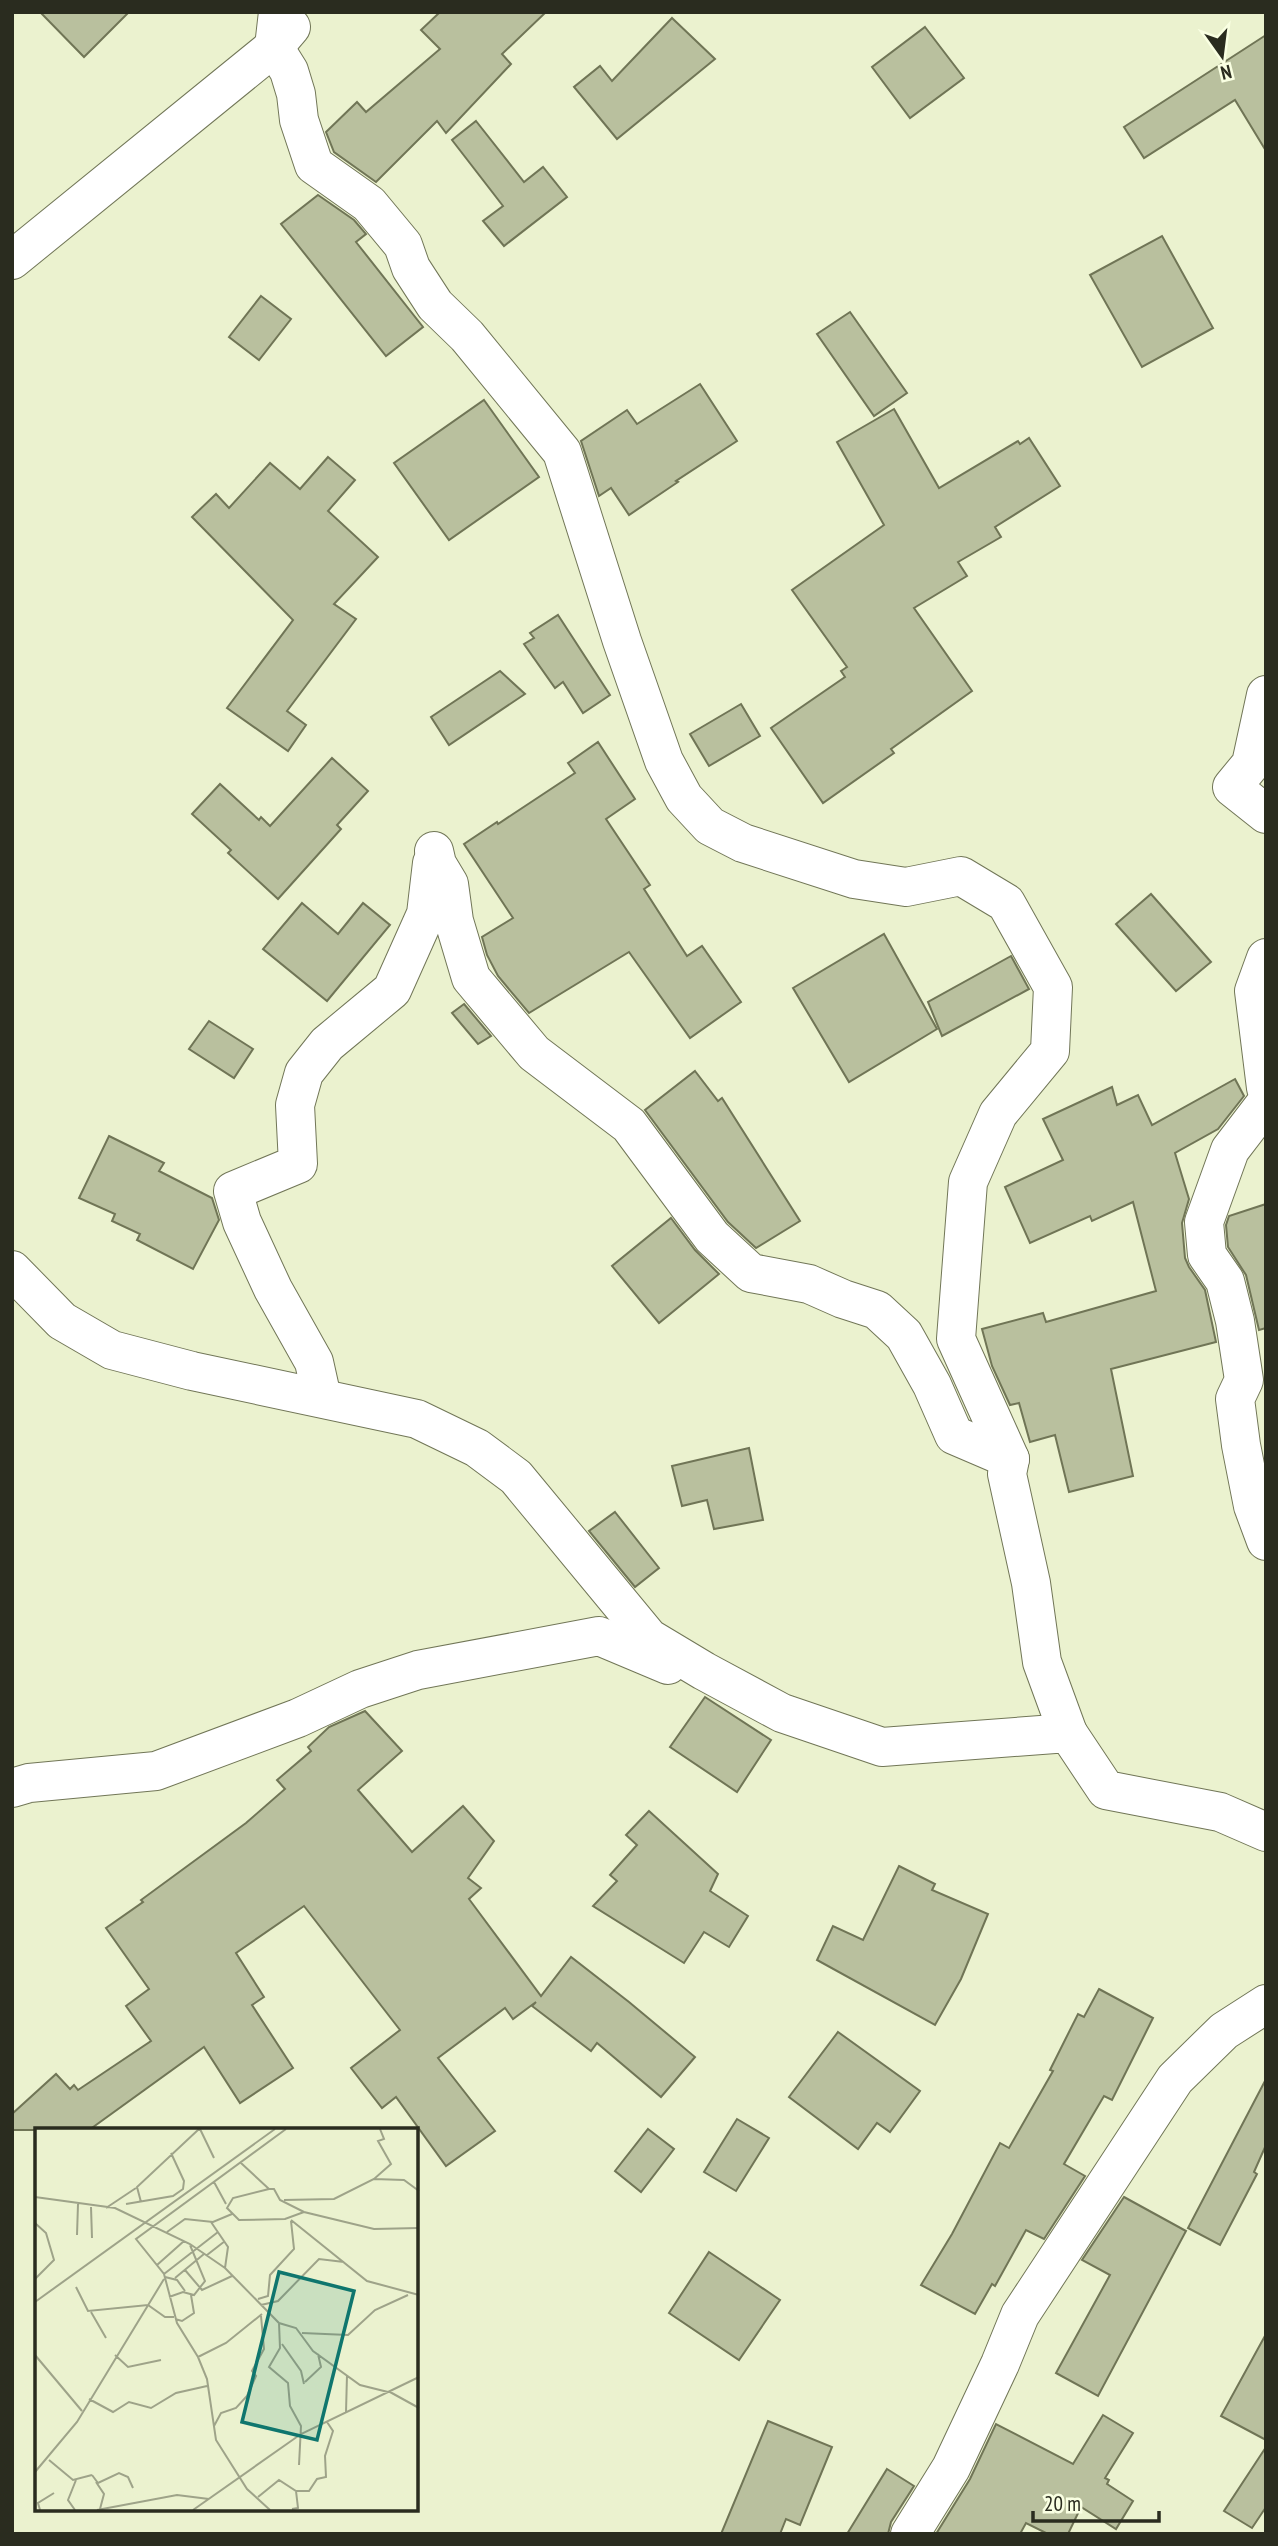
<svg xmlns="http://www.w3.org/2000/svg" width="1278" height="2546" viewBox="0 0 1278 2546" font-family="'PT Sans Narrow',sans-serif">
<rect width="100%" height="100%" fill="#ebf2cf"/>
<g fill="#b9c09e" stroke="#707556" stroke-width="2">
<path d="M40,12h89l-45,45z"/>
<path d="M440,12h106l-44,42 9,10 -65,69 -9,-12 -61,61 -42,-30 -8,-20 31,-30 9,10 74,-63 -19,-19z"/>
<path d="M672,18l43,41 -98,80 -43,-52 26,-21 12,15z"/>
<path d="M925,27l39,51 -54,40 -38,-51z"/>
<path d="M1266,35v116l-31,-51 -91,58 -20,-31z"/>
<path d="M476,121l48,61 19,-15 24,30 -63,49 -21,-25 20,-15 -51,-66z"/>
<path d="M318,195l36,25 12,14 -10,8 67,85 -37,29 -105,-132z"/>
<path d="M1162,236l51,92 -71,39 -52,-92z"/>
<path d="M261,296l30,23 -32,41 -30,-23z"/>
<path d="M850,312l57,81 -33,23 -57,-82z"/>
<path d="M700,384l37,57 -61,40 2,1 -49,33 -18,-27 -12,8 -18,-55 46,-31 10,14z"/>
<path d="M484,400l55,77 -90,63 -55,-77z"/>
<path d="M894,409l45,79 79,-47 2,3 9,-6 31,48 -65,41 6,10 -43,25 9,14 -53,32 58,83 -81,58 3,4 -71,50 -52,-75 74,-51 -4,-6 6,-4 -55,-77 92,-65 -47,-83z"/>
<path d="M328,457l27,23 -27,31 50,46 -44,47 22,15 -69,92 19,14 -18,26 -61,-43 66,-88 -101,-103 24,-23 13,14 41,-45 30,26z"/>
<path d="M558,615l52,80 -27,18 -20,-31 -8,6 -31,-44 10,-6 -4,-5z"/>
<path d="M500,671l25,23 -76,51 -18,-28z"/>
<path d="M741,704l19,32 -51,30 -19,-32z"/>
<path d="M598,742l37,57 -29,20 44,66 -6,4 43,67 15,-10 39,56 -51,36 -61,-86 -100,61 -31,-37 -11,-21 -5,-18 31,-19 -49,-74 33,-22 1,2 77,-51 -7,-10z"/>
<path d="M332,758l36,33 -31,34 4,4 -63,70 -50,-46 3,-3 -39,-36 28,-30 39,36 2,-3 9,9z"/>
<path d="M1151,894l60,68 -35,29 -60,-67z"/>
<path d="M302,903l36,31 25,-31 27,22 -63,76 -64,-52z"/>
<path d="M884,934l53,95 -88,53 -56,-94z"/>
<path d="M1011,956l18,33 -87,47 -14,-34z"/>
<path d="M464,1004l27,32 -13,8 -26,-31z"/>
<path d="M209,1021l44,28 -19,29 -45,-29z"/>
<path d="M695,1071l23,30 4,-3 78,123 -44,27 -28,-26 -83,-112z"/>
<path d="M1235,1079l9,17 -26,33 -43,24 14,46 -7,24 3,35 4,9 16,23 11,52 -105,27 22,107 -64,16 -14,-57 -25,7 -11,-39 -9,2 -18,-39 -10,-37 61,-16 3,9 110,-31 -23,-89 -41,19 -2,-5 -60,27 -25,-56 58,-27 -20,-41 69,-32 5,18 21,-10 14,30z"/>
<path d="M109,1136l55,27 -5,8 53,27 7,22 -26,49 -56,-29 3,-6 -28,-13 3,-7 -36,-16z"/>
<path d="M1266,1204v124l-7,2 -13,-55 -18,-28 -2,-22 3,-9z"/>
<path d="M671,1218l24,32 24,24 -60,49 -47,-57z"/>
<path d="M749,1448l14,72 -49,9 -7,-29 -25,6 -10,-40z"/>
<path d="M615,1512l44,56 -24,19 -46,-56z"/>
<path d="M705,1697l66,43 -34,52 -67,-45z"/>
<path d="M365,1711l37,40 -44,39 54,62 51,-46 31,35 -26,37 13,10 -12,11 72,97 30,-39 58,45 66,55 -34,40 -64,-54 -6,8 -59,-45 4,-4 -23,17 -8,-11 -67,50 57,73 -49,35 -50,-69 -14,11 -31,-40 49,-38 -96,-124 -68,47 28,44 -12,8 41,63 -53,35 -36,-56 -115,83h-77v-16l44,-40 14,15 4,-4 4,5 73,-49 -25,-35 23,-17 -43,-61 37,-26 -2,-2 105,-77 39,-34 -8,-9 34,-29 -3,-4 21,-20z"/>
<path d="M649,1811l69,63 -8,17 38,25 -19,31 -25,-15 -20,31 -91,-57 24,-25 -7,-6 27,-30 -11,-10z"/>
<path d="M899,1866l36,18 -3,6 56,24 -27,65 -26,46 -118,-65 16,-34 30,14z"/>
<path d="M1099,1989l54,29 -41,82 -8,-4 -40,68 21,12 -41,63 -18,-9 -31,56 -3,-2 -17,30 -54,-29 31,-51 48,-91 9,5 44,-77 -3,-1 28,-56 6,3z"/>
<path d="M838,2032l82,59 -30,41 -13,-9 -19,26 -69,-52z"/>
<path d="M1266,2079v66l-12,27 3,2 -37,71 -32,-17z"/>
<path d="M737,2119l32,19 -33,53 -32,-19z"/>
<path d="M648,2129l26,20 -33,43 -26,-21z"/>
<path d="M1124,2197l62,34 -88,165 -42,-23 54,-98 -28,-15z"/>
<path d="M709,2252l71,48 -41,60 -70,-47z"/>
<path d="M1266,2334v106l-45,-24z"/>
<path d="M1103,2415l30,18 -28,45 4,2 -2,4 26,17 -17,28 -35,-22 -13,27h-20l-22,-11 -6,11h-84l34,-55 26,-55 77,40z"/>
<path d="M768,2421l64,26 -32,78 -14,-6 -6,15h-59z"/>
<path d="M1266,2447v60l-14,21 -28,-17z"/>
<path d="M887,2469l27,17 -23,36 -3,12h-41z"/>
</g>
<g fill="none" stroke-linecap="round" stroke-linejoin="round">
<g stroke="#717657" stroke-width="40">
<g id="minor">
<path d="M278,12l-4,35 15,24 7,23 3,26 15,45 55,39 34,41 8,23 24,37 32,31 95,116 60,189 42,120 20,37 26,28 33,17 111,36 52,8 55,-11 45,27 47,84 -3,64 -52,63 -30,68 -12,157 54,120 -3,15 24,109 11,79 26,71"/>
<path d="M12,260l262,-213 17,-20"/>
<path d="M1266,695l-15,69 -19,23 34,27"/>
<path d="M434,851l3,13 12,20 5,37 17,57 63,75 95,72 83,112 39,36 58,11 34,15 34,11 27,25 28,50 22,50 56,24"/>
<path d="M1266,958l-12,33 12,97"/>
<path d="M1266,1103l-36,47 -26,72 3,33 18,26 10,40 9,59 -9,19 6,46 12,61 13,35"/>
<path d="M12,1270l50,51 50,29 80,21 225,48 60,29 39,29 133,161 55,33 78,42 100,34 186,-14 38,57 114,22 46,20"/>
<path d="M322,1398l-8,-36 -41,-73 -31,-67 -9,-31 65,-27 -3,-59 9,-32 23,-29 65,-54 34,-76 6,-51"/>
<path d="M12,1788l17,-5 127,-12 142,-53 62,-29 58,-19 181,-34 69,29"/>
<path d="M910,2534l41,-66 49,-104 20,-49 155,-236 49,-48 42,-27"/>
</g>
</g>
<use href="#minor" stroke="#fff" stroke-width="38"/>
</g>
<g transform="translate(35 2128)">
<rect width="383" height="383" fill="#ebf2cf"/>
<path fill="none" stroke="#9ea389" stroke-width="2" d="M165,1l14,29M206,35l28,26h5l6,11 24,12 70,17 45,-1M339,51l30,1 15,11M179,54l12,22M234,61l-36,9 -6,10 12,12 46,-1 19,-7M0,69l80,11 75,36 35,24 54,55 17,5 17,23 47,34 28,7M249,72l50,-1 40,-20 17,-15 -13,-23 6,-2 -4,-10M106,74l-4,-15 62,-58M91,76l47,-8 10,-7 1,-8 -13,-28M56,79l1,31M71,80l30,-20M256,92l76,61 52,14M176,94l17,25 -3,21M0,95l11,10 8,27 -19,19M132,104l18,-13 28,3 19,-8M42,107l1,-31M172,127l18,-14M122,137l27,-24M150,142l17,20 30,-14M129,146l54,-42M130,149l12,3 8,11M140,150l29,-24M41,159l12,24 60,-6 17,12h9M134,169l14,-5 11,3 11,-14 -15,-36M223,171l10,-3 2,-21 24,-26 -3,-28M0,174l240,-173M226,177l17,-4 41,-42 25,3M56,184l15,26M140,191l7,2 12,-8 -3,-18M244,195l1,25 -11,19 19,16 2,23 11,20 -2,39M267,205l46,2 27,-25 33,-15M247,216l19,27 3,13M0,227l47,56M80,227l13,12 33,-7M163,229l28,-14 36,-29M270,254l16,-15 -3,-13M355,264l29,16M54,271l24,13 16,-10 22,6 25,-15 31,-7M311,284l1,-37M179,298l7,-13 15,-5 11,-12 9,-20 -4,-5 12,-22 -3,-33M14,332l24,20 19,-5M0,344l42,-50 87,-143M57,347l6,8 21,-10 9,4 5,11M61,354l8,12 -4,15M223,369l21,-17 17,11h13l8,-12 9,-2 -1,-21 8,-25 -6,-9M257,381l6,-1 -2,-17M5,382l-2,-7 16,-10M40,382l-7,-10 8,-20M62,382l80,-15 32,4M158,382l108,-76 118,-57M235,382l-23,-21 -31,-49 -9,-61 -9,-22 -21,-34 -13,-49 -28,-35 150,-110"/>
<path fill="#0f766e" fill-opacity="0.15" stroke="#0f766e" stroke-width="3.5" d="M244,144l75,19 -37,149 -75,-18z"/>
<rect width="383" height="383" fill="none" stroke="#2a2c1f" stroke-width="3.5"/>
</g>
<rect width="1278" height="2546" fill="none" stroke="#2a2c1f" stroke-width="28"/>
<g transform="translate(1222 56) rotate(166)" stroke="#f9ffe2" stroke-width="5" paint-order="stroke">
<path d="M0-5L12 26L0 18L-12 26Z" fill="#2a2c1f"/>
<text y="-10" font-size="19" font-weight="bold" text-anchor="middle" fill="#2a2c1f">N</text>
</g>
<path d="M1033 2511v10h126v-10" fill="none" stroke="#2a2c1f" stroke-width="3.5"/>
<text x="1044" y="2511" font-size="21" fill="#2a2c1f" stroke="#f9ffe2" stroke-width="5" paint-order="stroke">20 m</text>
</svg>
